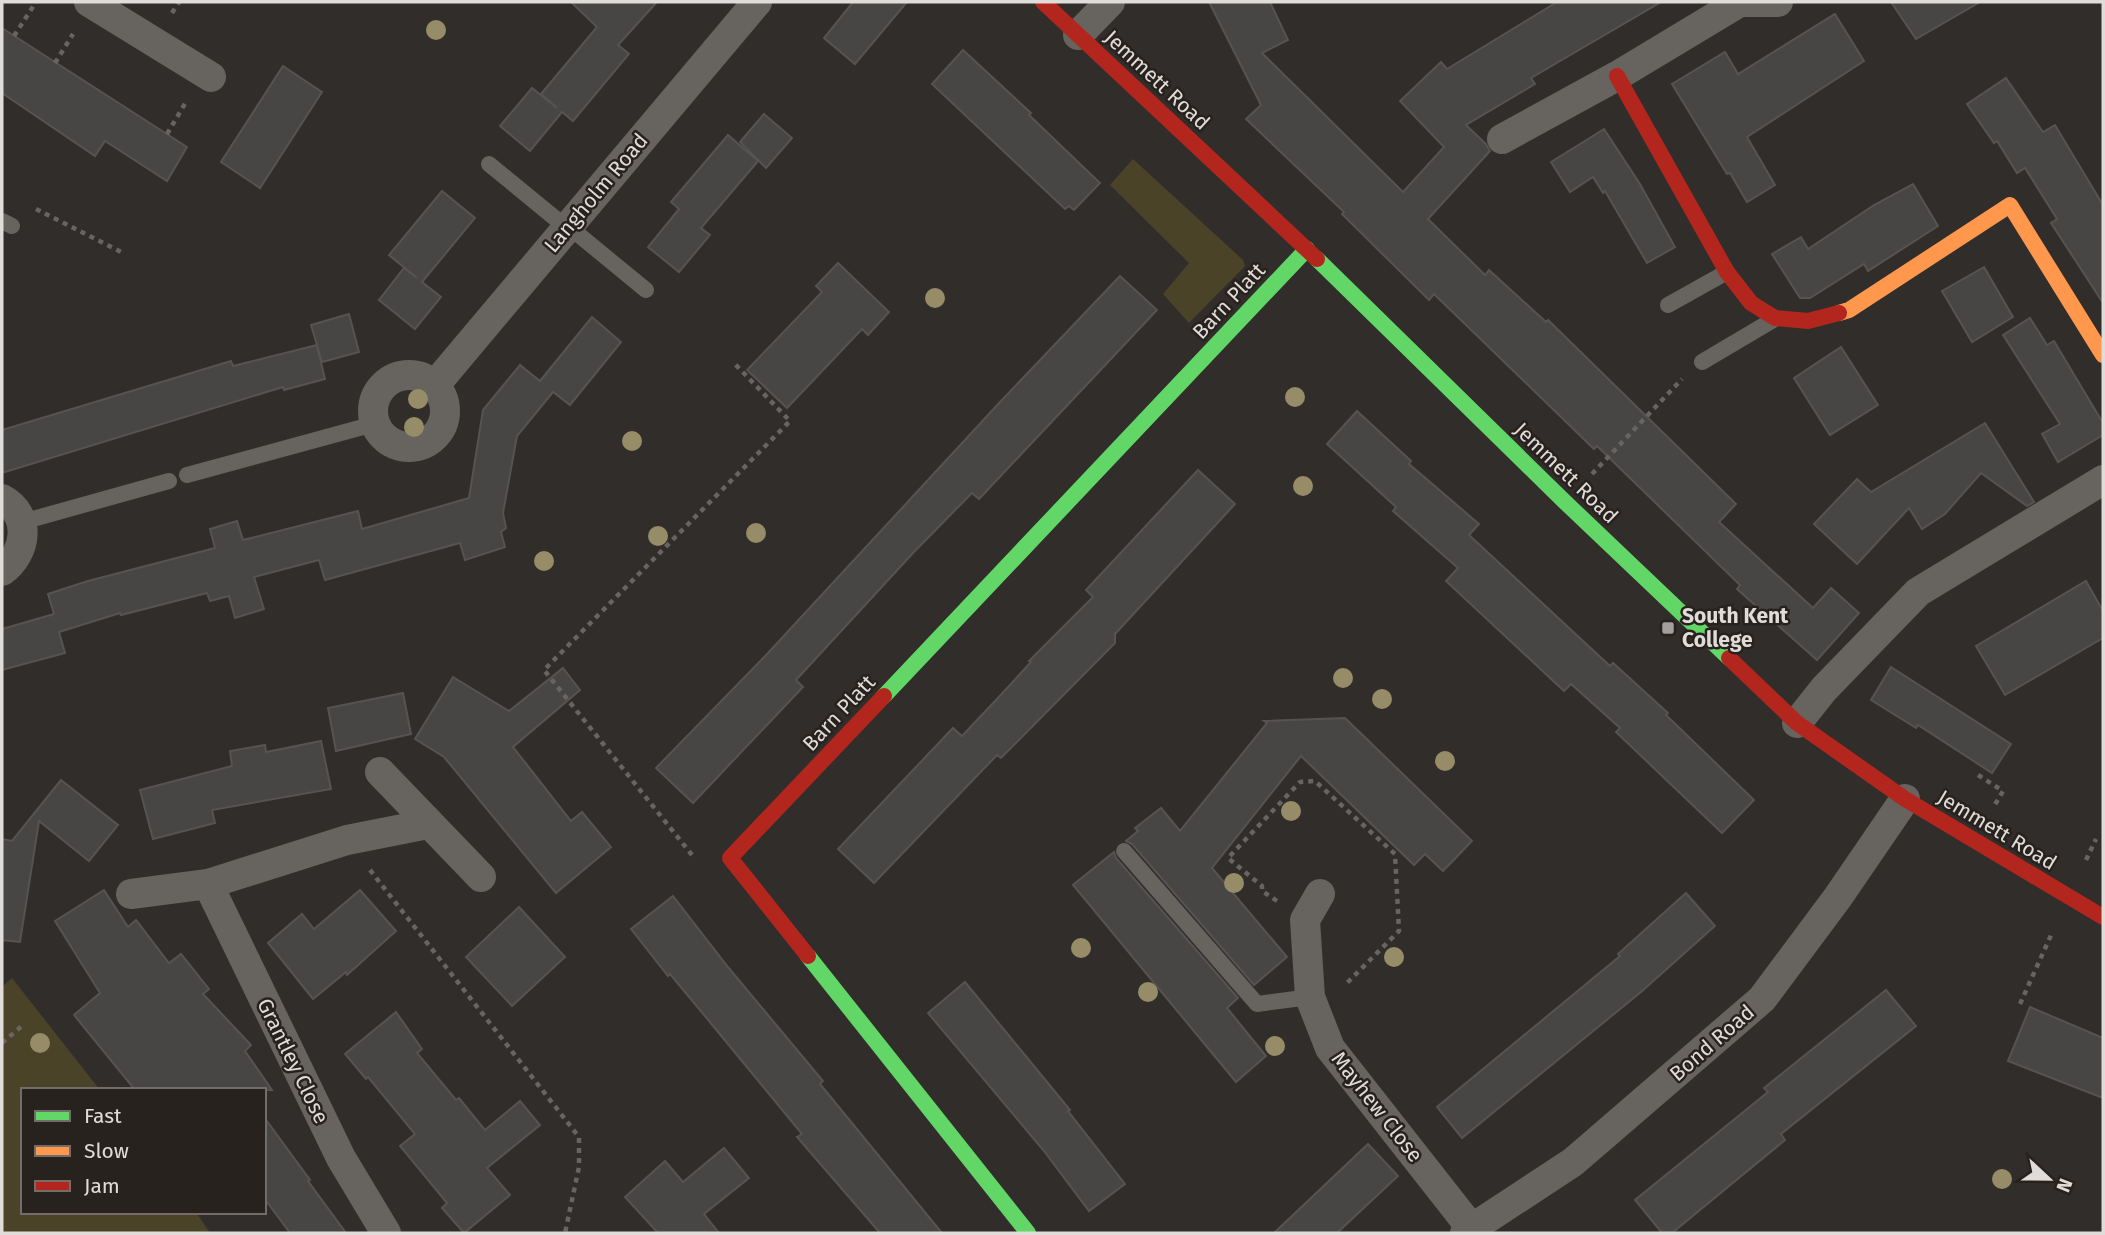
<svg xmlns="http://www.w3.org/2000/svg" width="2105" height="1235" viewBox="0 0 2105 1235" font-family="'Fira Sans',sans-serif">
<rect width="100%" height="100%" fill="#302d2b"/>
<g fill="#4a4327">
<path d="M1133,159l110,101 2,6 -56,57 -26,-29 26,-31 -79,-78z"/>
<path d="M12,978l88,112h-77v122h173l14,21h-208v-246z"/>
</g>
<g fill="#484645" stroke="#565352" stroke-width="2">
<path d="M571,2h86l-39,43 11,9 -56,67 -11,-9 -32,39 -30,-25 32,-38 25,20 -16,-14 56,-67z"/>
<path d="M853,2h54l-52,62 -31,-26z"/>
<path d="M1209,2h61l18,38 -26,13 141,139 41,-45 -44,-46 41,-39 6,7 110,-67h104l-130,76 4,6 -69,41 20,19 4,7 -62,68 57,56 4,-5 57,52 2,-2 188,184 -17,18 94,86 18,-20 28,25 -42,47 -80,-71 3,-4 -143,-139 -3,3 -160,-155 -5,6 -87,-86 2,-2 -98,-93 15,-14z"/>
<path d="M1891,2h89l-64,37z"/>
<path d="M1835,14l29,47 -117,76 28,48 -28,17 -17,-29 -3,1 -55,-90 53,-32 13,22z"/>
<path d="M2,28l185,119 -20,34 -62,-40 -10,15 -93,-63z"/>
<path d="M963,50l68,63 -2,2 71,68 -26,27 -5,-4 -4,3 -133,-125z"/>
<path d="M283,66l39,26 -62,96 -39,-26z"/>
<path d="M2006,78l37,54 12,-7 48,80v98l-52,-80 6,-4 -32,-51 -8,5 -20,-32 -3,2 -27,-39z"/>
<path d="M764,114l28,24 -26,30 -26,-26z"/>
<path d="M1604,129l36,55 35,63 -28,16 -42,-72 -2,2 -10,-16 -23,15 -19,-30z"/>
<path d="M728,135l30,26 -57,67 9,7 -31,37 -31,-25 31,-38 -8,-7z"/>
<path d="M1913,184l25,42 -70,45 -4,-7 -54,34h-10l-28,-44 29,-17 7,12 66,-44z"/>
<path d="M442,191l33,27 -53,64 19,15 -26,32 -36,-29 25,-32 13,10 -28,-23z"/>
<path d="M838,263l51,49 -21,23 -6,-6 -75,79 -40,-38 75,-78 -6,-6z"/>
<path d="M1984,267l29,50 -41,25 -30,-51z"/>
<path d="M1120,276l37,34 -178,189 -7,-6 -59,60 -117,127 7,7 -110,116 -37,-35 112,-115 232,-251z"/>
<path d="M349,314l10,38 -37,10 -5,-16 8,33 -41,11 -1,-3 -281,86v-43l229,-69 2,5 84,-21 -6,-20z"/>
<path d="M592,317l29,25 -51,63 -17,-13 -36,44 -14,77 3,15 -5,4 4,15 -40,13 -5,-17 -135,37 -6,-20 -65,17 10,32 -29,9 -6,-22 -19,5 -3,-8 -86,22 -1,-2 -61,19 6,21 -63,17v-41l52,-15 -6,-20 40,-13 127,-33 -5,-19 27,-8 6,19 115,-29 4,18 107,-31 14,-88 37,-45 20,16z"/>
<path d="M2030,318l17,27 7,-4 49,82v12l-45,27 -16,-28 18,-10 -57,-89z"/>
<path d="M1841,347l37,58 -48,30 -36,-57z"/>
<path d="M1357,411l54,50 -2,3 70,60 -10,11 141,131 3,-3 55,50 -2,2 88,85 -32,33 -106,-101 4,-4 -49,-44 -7,7 -118,-110 12,-13 -65,-57 3,-4 -69,-63z"/>
<path d="M1985,423l49,79 -7,4 -46,-33 -36,41 -23,15 -13,-21 -52,56 -43,-40 43,-45 14,13z"/>
<path d="M1198,470l37,34 -120,130v9l-114,115 -4,-3 -123,128 -36,-34 115,-121 9,8 34,-36 35,-38 -2,-1 64,-64 -7,-7z"/>
<path d="M2086,581l17,30v27l-98,57 -29,-49z"/>
<path d="M1891,667l120,77 -19,29 -74,-48 -2,3 -45,-28z"/>
<path d="M563,668l17,22 -67,57 58,74 11,-9 29,35 -55,46 -112,-136 -29,-18 38,-62 56,34z"/>
<path d="M403,693l8,41 -75,17 -8,-43z"/>
<path d="M1345,718l127,123 -29,30 -18,-17 -11,11 -113,-109 -89,112 75,89 -33,28 -122,-141 -6,-3 12,-10 -3,-3 26,-20 19,23 87,-108 -3,-2z"/>
<path d="M321,741l10,48 -119,21 3,13 -62,16 -13,-49 92,-24 -2,-15 35,-6 1,7z"/>
<path d="M61,780l57,45 -29,36 -50,-40 -19,121 -18,-2v-101l10,2z"/>
<path d="M1114,852l2,6 122,140 -11,10 39,48 -30,26 -163,-197z"/>
<path d="M104,890l24,37 8,-7 33,43 12,-9 28,35 -6,5 48,51 -6,6 27,39h-137l-61,-75 26,-22 -45,-72z"/>
<path d="M360,890l36,41 -49,44 -1,-3 -33,27 -45,-56 34,-29 12,15z"/>
<path d="M1686,893l29,33 -74,66 -179,146 -25,-31 183,-151 -2,-2z"/>
<path d="M673,896l55,71 95,114 -3,3 122,149h-62l-83,-96 5,-3 -93,-113 -39,-47 -2,2 -37,-47z"/>
<path d="M519,907l46,50 -53,49 -46,-49z"/>
<path d="M965,982l105,128 -2,1 57,73 -36,27 -45,-60 -116,-138z"/>
<path d="M1886,990l30,36 -135,108 4,6 -113,93h-10l-27,-33 133,-108 -4,-4z"/>
<path d="M2030,1007l73,31v60l-95,-37z"/>
<path d="M396,1012l26,37 -5,4 39,47 3,-2 26,32 35,-29 20,24 -53,43 23,27 -46,38 -22,-25 5,-5 -47,-57 15,-12 -47,-57 -2,2 -21,-25z"/>
<path d="M264,1117l46,63 -2,1 38,52h-56l-26,-35z"/>
<path d="M1368,1144l30,32 -61,57h-63z"/>
<path d="M724,1148l25,30 -45,36 15,19h-61l-33,-36 40,-36 18,21z"/>
</g>
<g fill="none" stroke-linecap="round" stroke-linejoin="round">
<g stroke="#686462" stroke-width="4.5" stroke-dasharray="5 5" stroke-linecap="butt">
<path d="M172,13l7,-11"/>
<path d="M14,36l22,-34"/>
<path d="M55,63l18,-29"/>
<path d="M167,134l19,-32"/>
<path d="M36,209l89,45"/>
<path d="M1592,474l90,-95"/>
<path d="M1978,775l25,16 -10,17"/>
<path d="M692,855l-148,-185 246,-249 -57,-59"/>
<path d="M2086,860l10,-21"/>
<path d="M370,870l209,267v30l-14,66"/>
<path d="M1277,901l-15,-10v-5l-34,-28 72,-76 15,-1 80,73 4,77 -53,53"/>
<path d="M2020,1004l32,-71"/>
<path d="M2,1043l21,-18"/>
</g>
<g stroke="#67635e" stroke-width="16">
<path d="M489,164l78,64"/>
<path d="M2,221l10,5"/>
<path d="M568,226l78,64"/>
<path d="M1668,305l59,-33"/>
<path d="M1702,362l71,-42"/>
<path d="M187,475l187,-51"/>
<path d="M22,522l147,-41"/>
<path d="M1124,851l133,153 53,-7"/>
</g>
<g stroke="#67635e" stroke-width="30">
<path d="M89,2l122,75"/>
<path d="M1744,2h34"/>
<path d="M1078,35l32,-33"/>
<path d="M1502,139l115,-63 123,-74"/>
<circle cx="409" cy="411" r="36"/>
<path d="M435,385l322,-383"/>
<path d="M2,499c30,16 25,54 0,72"/>
<path d="M1797,723l27,-34 94,-97 185,-112"/>
<path d="M380,772l101,105"/>
<path d="M208,884l133,274 45,75"/>
<path d="M131,894l77,-10 139,-44 81,-16"/>
<path d="M1320,894l-15,26 5,77 20,51 142,181"/>
<path d="M1465,1233l108,-71 189,-163 76,-102 67,-98"/>
</g>
<g stroke="#63d668" stroke-width="16">
<path d="M1317,259l248,243 164,156"/>
<path d="M884,696l423,-447"/>
<path d="M808,956l220,277"/>
</g>
<path stroke="#ff974d" stroke-width="16" d="M1839,313l10,-3 161,-105 93,150"/>
<g stroke="#b3261e" stroke-width="16">
<path d="M1043,2l274,257"/>
<path d="M1617,76l110,196 24,31 24,15 33,3 31,-8"/>
<path d="M1729,658l68,65 108,76 198,118"/>
<path d="M808,956l-78,-98 154,-162"/>
</g>
</g>
<g fill="#968c67">
<circle cx="436" cy="30" r="10"/>
<circle cx="935" cy="298" r="10"/>
<circle cx="1295" cy="397" r="10"/>
<circle cx="418" cy="399" r="10"/>
<circle cx="414" cy="427" r="10"/>
<circle cx="632" cy="441" r="10"/>
<circle cx="1303" cy="486" r="10"/>
<circle cx="756" cy="533" r="10"/>
<circle cx="658" cy="536" r="10"/>
<circle cx="544" cy="561" r="10"/>
<circle cx="1343" cy="678" r="10"/>
<circle cx="1382" cy="699" r="10"/>
<circle cx="1445" cy="761" r="10"/>
<circle cx="1291" cy="811" r="10"/>
<circle cx="1234" cy="883" r="10"/>
<circle cx="1081" cy="948" r="10"/>
<circle cx="1394" cy="957" r="10"/>
<circle cx="1148" cy="992" r="10"/>
<circle cx="40" cy="1043" r="10"/>
<circle cx="1275" cy="1046" r="10"/>
<circle cx="2002" cy="1179" r="10"/>
</g>
<rect fill="#a29f9d" stroke="#28221f" stroke-width="2.5" x="1661" y="621" width="14" height="14" rx="3.5"/>
<g text-anchor="middle" dominant-baseline="central" stroke-width="5" stroke-linejoin="round" paint-order="stroke">
<g font-size="21" fill="#e0dcda" stroke="#28221f">
<text transform="translate(1157 80) rotate(43)">Jemmett Road</text>
<text transform="translate(596 193) rotate(-50)">Langholm Road</text>
<text transform="translate(1229 301) rotate(-47)">Barn Platt</text>
<text transform="translate(1566 473) rotate(44)">Jemmett Road</text>
<text transform="translate(839 713) rotate(-47)">Barn Platt</text>
<text transform="translate(1997 830) rotate(31)">Jemmett Road</text>
<text transform="translate(1712 1043) rotate(-41)">Bond Road</text>
<text transform="translate(293 1061) rotate(64)">Grantley Close</text>
<text transform="translate(1377 1107) rotate(52)">Mayhew Close</text>
</g>
<g font-size="21" font-weight="bold" fill="#e0dcda" stroke="#28221f" text-anchor="start">
<text x="1682" y="616">South Kent<tspan x="1682" dy="24">College</tspan></text>
</g>
</g>
<rect width="2105" height="1235" fill="none" stroke="#e0dcda" stroke-width="7"/>
<rect x="21" y="1088" width="245" height="126" fill="#28221f" stroke="#726c6a" stroke-width="2"/>
<rect x="35" y="1111" width="35" height="10" fill="#63d668" stroke="#726c6a" stroke-width="2"/>
<text x="84" y="1123" font-size="21" fill="#e0dcda">Fast</text>
<rect x="35" y="1146" width="35" height="10" fill="#ff974d" stroke="#726c6a" stroke-width="2"/>
<text x="84" y="1158" font-size="21" fill="#e0dcda">Slow</text>
<rect x="35" y="1181" width="35" height="10" fill="#b3261e" stroke="#726c6a" stroke-width="2"/>
<text x="84" y="1193" font-size="21" fill="#e0dcda">Jam</text>
<g transform="translate(2049 1179) rotate(112)" stroke="#28221f" stroke-width="5" paint-order="stroke">
<path d="M0-5L12 26L0 18L-12 26Z" fill="#e0dcda"/>
<text y="-10" font-size="19" font-weight="bold" text-anchor="middle" fill="#e0dcda">N</text>
</g>
</svg>
